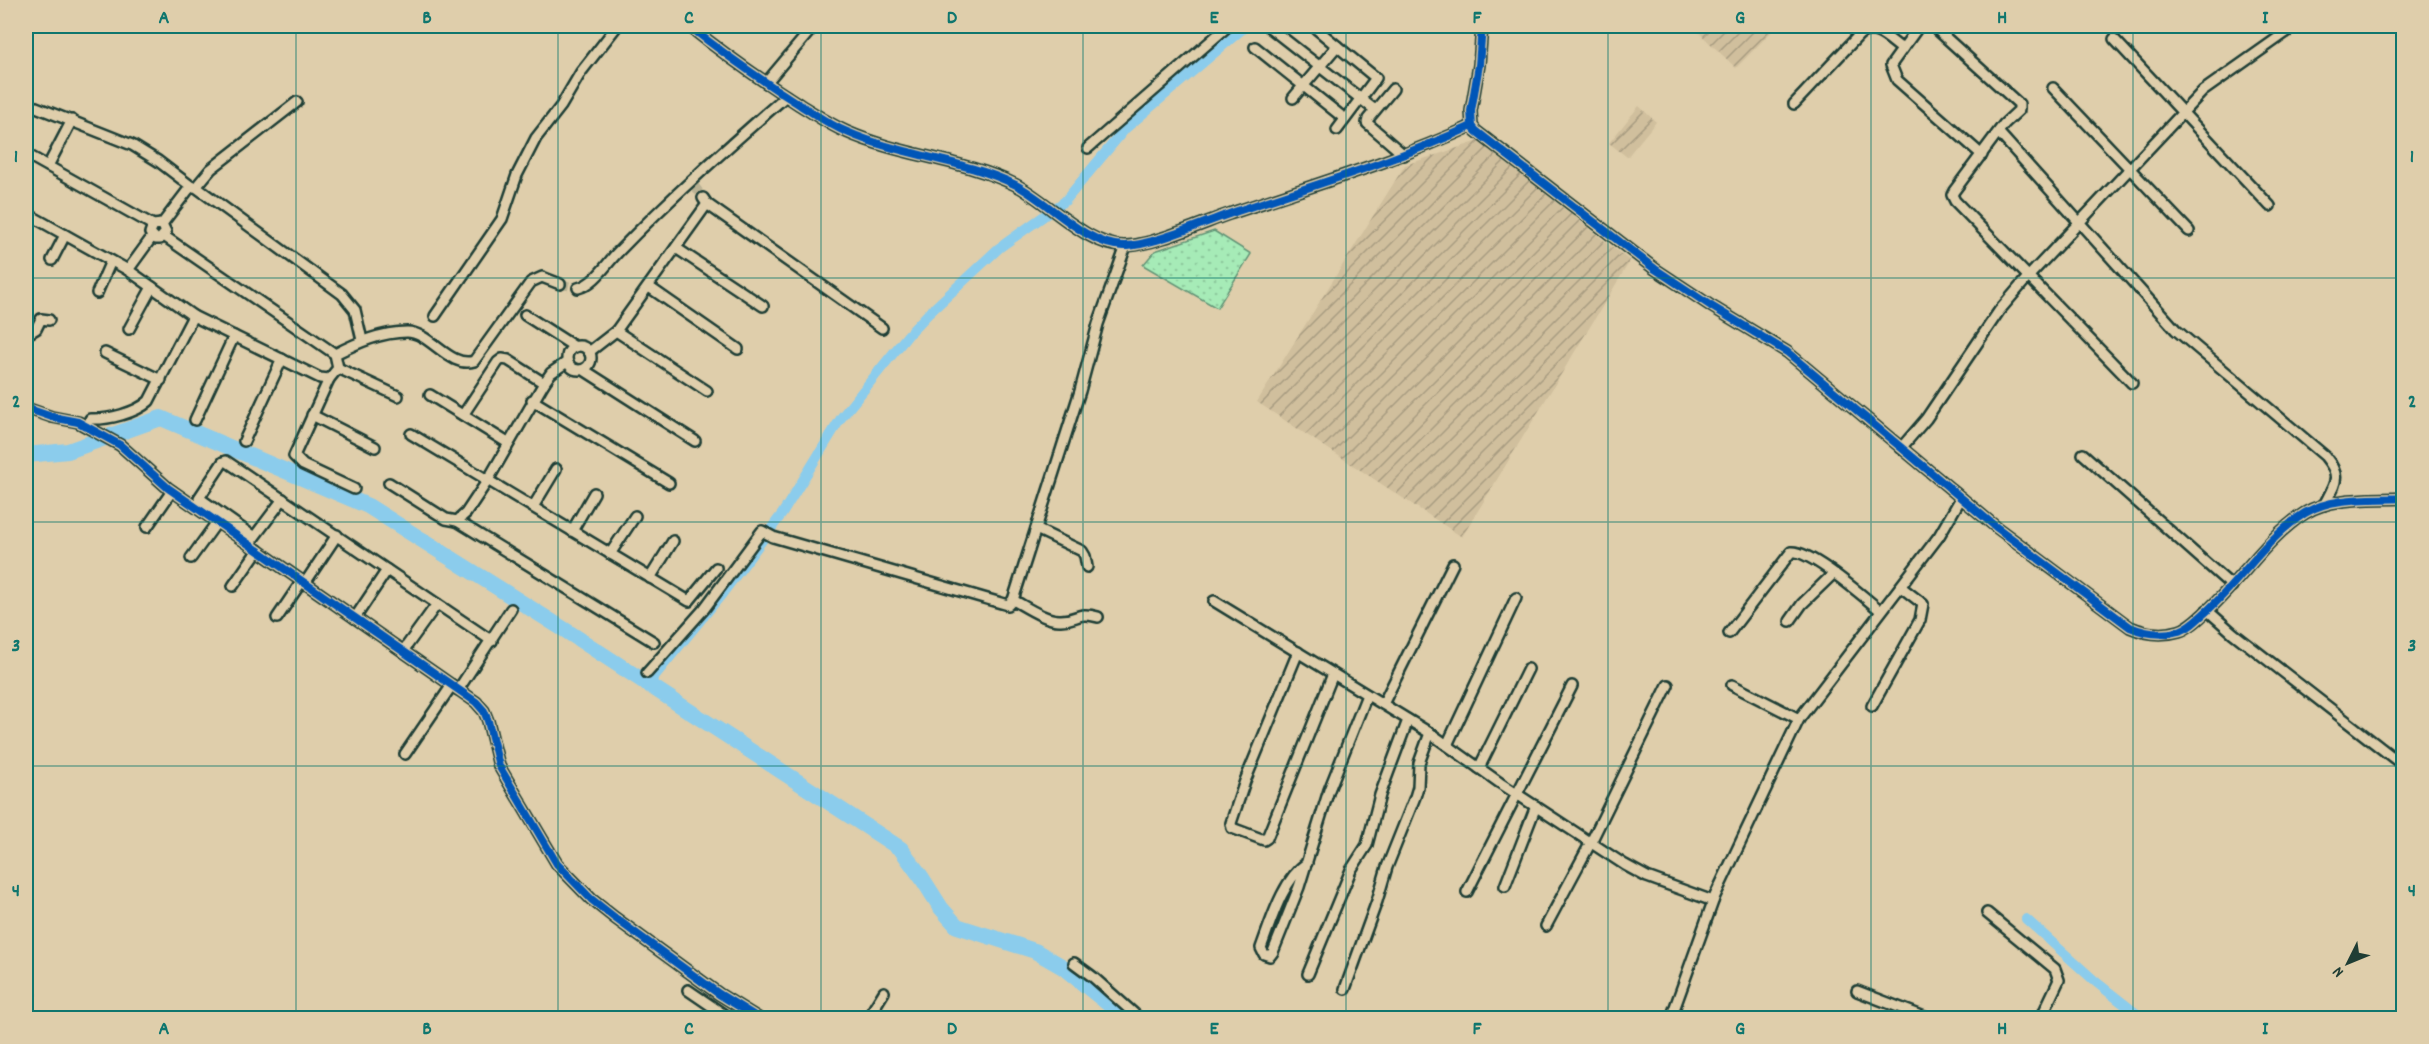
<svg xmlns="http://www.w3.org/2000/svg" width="2429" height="1044" viewBox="0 0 2429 1044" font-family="Dekko,sans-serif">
<defs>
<pattern id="industrial-furrows" width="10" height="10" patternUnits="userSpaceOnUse" patternTransform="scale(1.5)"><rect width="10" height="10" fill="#d0bf9d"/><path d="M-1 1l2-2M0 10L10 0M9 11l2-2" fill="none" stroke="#a89c81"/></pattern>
<pattern id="park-dots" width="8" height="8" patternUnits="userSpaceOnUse" patternTransform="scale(1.5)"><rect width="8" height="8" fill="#a6ebb7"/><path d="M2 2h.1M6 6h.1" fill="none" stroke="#8eca9e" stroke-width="1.8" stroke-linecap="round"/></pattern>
</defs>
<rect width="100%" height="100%" fill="#dfceab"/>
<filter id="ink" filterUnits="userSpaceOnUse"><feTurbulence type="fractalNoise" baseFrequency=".0167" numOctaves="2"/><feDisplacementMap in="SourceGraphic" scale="12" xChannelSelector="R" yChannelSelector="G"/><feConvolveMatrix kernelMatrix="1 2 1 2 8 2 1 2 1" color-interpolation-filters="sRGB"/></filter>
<g filter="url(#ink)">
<g fill="url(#industrial-furrows)">
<path d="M1692,26h85l-41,42z"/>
<path d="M1639,106l17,16 -29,35 -18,-14z"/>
<path d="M1479,141l151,120 -168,276 -205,-135 148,-237z"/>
</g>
<path fill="url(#park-dots)" stroke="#629476" stroke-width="1.5" d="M1214,231l37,23 -34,54 -74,-43 12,-14z"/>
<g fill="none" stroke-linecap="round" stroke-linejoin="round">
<g stroke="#8bccec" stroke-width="10">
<path d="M648,684l74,-90 60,-80 59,-96 67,-83 20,-21 71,-66 66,-47 60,-72 121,-103"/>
<path d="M2026,919l70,63 46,36"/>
</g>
<path stroke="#8bccec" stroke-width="16" d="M26,455l42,-4 93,-33 207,88 197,124 336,219 21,29 19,30 16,18 78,25 28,16 63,51"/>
<g stroke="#b9b193" stroke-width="9" stroke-dasharray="9 4.5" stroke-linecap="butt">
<path d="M694,185l9,13"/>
<path d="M560,284l18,4"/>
</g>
<g stroke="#1f3d34" stroke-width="14">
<g id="minor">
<path d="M689,26c35,28 72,54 111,79 15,9 30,20 47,27 54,24 116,27 169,53 33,17 72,62 109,61 25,0 78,-23 104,-32 82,-28 164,-52 243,-88"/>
<path d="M1313,26l24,20"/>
<path d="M1482,26l-3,39 -8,46 1,15 4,5 179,138 56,37 76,46 209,175 134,100c16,7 32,9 49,4 11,-3 21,-14 29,-21 33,-30 60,-74 97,-97 28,-17 67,-13 99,-15"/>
<path d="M1919,26l-28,39 6,15 85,75"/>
<path d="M1933,26l86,78v6l-15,14 -50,67 -2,4 3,6 177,182"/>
<path d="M1269,27l106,83"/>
<path d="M2114,39l156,167"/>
<path d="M1255,47l90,72"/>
<path d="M766,83l48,-57"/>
<path d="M2053,88l136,143"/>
<path d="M1393,89l-25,30 -1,4 37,32"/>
<path d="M1293,98l44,-52 39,32 -39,52"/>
<path d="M26,103l106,42 26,16 34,26"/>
<path d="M1794,104l66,-70c16,-10 28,5 42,15"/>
<path d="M1999,133l177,197 149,126c17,21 11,26 -1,49"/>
<path d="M1088,148l140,-122"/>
<path d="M26,154l127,71 9,-1 4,8 -6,7h-4l-6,-6 3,-8"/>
<path d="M48,166l24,-46"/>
<path d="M196,187l15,-18 86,-67"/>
<path d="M703,198l4,6 175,124"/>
<path d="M26,213l102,57"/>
<path d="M162,224l26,-34 4,-3h4l146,107 13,16 7,30"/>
<path d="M164,236l171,118 3,14 -9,11 -9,-1 -127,-62"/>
<path d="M676,248l87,58"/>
<path d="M52,260l13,-25"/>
<path d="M649,287l89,62"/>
<path d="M578,288c17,-4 28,-24 40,-36 53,-55 110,-105 168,-156"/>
<path d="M97,293l14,-32"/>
<path d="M525,315l50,32"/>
<path d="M435,316l67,-97 15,-44 19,-37 25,-32 20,-34 36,-46"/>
<path d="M129,329l23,-42"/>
<path d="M616,331l91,60"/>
<path d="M26,335l10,-6 5,-10 8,1"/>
<circle cx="579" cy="358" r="12"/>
<path d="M589,352l27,-21 91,-127"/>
<path d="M105,353l56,27"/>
<path d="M335,354c22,-11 46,-22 72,-22 23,0 43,37 67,29l57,-79 11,-5 18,7"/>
<path d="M338,368l60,28"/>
<path d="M584,370l111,71"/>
<path d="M329,379l-35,77 9,9 51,24"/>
<path d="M430,395l78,48"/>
<path d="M532,400l137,83"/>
<path d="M26,408l26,9 26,5 42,23 48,43 308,214 8,9 4,10 11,45 58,98 34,35 24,19 104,76 39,24"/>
<path d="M312,415l63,32"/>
<path d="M463,415l35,-53 4,-3 6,1 36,23"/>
<path d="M90,419c18,1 46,-6 59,-18l44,-85 -65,-46 24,-33"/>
<path d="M195,420l39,-84"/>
<path d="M411,434l278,167 27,-33"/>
<path d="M244,441l38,-82"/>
<path d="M1901,448l25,-29 73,-108 29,-34 175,-186 92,-65"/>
<path d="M2083,454l149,132"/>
<path d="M389,483l57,36 11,2 9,-8 22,-33 56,-97 7,-10 16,-11"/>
<path d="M533,507l23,-38"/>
<path d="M457,521l197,121"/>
<path d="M147,527l25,-36"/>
<path d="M1036,529l46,22 3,5 2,11"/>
<path d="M572,531l22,-38"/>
<path d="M254,537l-55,-39 24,-36 3,-1 266,180"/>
<path d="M252,540l31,-41"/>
<path d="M610,554l25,-38"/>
<path d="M191,558l26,-36"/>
<path d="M650,578l23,-37"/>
<path d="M305,583l32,-48"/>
<path d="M233,586l25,-36"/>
<path d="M1013,600c13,7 33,21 48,20 17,0 16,-9 37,-3"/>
<path d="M1214,601l216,132 70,50 125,82 22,12 66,24"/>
<path d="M2207,610l26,23 171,133"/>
<path d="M277,618l25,-37"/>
<path d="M355,618l32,-48"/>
<path d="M1790,621l12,-17 31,-30"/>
<path d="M1729,633l62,-81c19,-3 74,46 90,59"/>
<path d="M403,651l34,-47"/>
<path d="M1298,652l-53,129 -14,42 1,5 32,12 3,-2 66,-164"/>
<path d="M647,673l57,-64 58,-78 11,6 235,68 5,-5 67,-209 18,-67 28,-78"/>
<path d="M1732,685l67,34"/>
<path d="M458,690l53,-81"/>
<path d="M1383,704l70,-140"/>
<path d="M1872,706l48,-86 3,-16 -22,-17"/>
<path d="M1447,745l69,-147"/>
<path d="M405,754l47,-69"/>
<path d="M1479,768l49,-99"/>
<path d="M1307,863c-24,16 -36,58 -46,85l3,6 6,2 3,-4 26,-65 30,-97 38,-95"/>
<path d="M1505,886l31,-80"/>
<path d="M1467,892l105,-206"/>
<path d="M1987,913l68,56 4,11 -18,38"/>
<path d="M1546,926l45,-84 77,-157"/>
<path d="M1074,963l19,14 46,41"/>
<path d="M1308,974l43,-104 16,-25 13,-50 28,-75"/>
<path d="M26,982l4,4v5l-4,8"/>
<path d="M1345,989l32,-88 10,-34 28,-70 3,-10 1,-24 11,-30"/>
<path d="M688,990l41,28"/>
<path d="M1857,991l70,27"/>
<path d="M868,1018l16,-26"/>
<path d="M1671,1018l44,-122 84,-177 140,-183 22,-38"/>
</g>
</g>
<use href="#minor" stroke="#dfceab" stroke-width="9"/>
<g stroke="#dfceab" stroke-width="11">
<g id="cycleway">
<path d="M689,26c35,28 72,54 111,79 15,9 30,20 47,27 54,24 116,27 169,53 33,17 72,62 109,61 25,0 78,-23 104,-32 82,-28 164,-52 243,-88"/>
<path d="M1482,26l-3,39 -8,46 1,15 4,5 179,138 56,37 76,46 209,175 134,100c16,7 32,9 49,4 11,-3 21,-14 29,-21 33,-30 60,-74 97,-97 28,-17 67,-13 99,-15"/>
<path d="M26,408l26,9 26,5 42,23 48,43 308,214 8,9 4,10 11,45 58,98 34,35 24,19 104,76 39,24"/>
</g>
</g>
<use href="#cycleway" stroke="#0057b8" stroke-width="8"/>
</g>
</g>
<path fill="none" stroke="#0f766e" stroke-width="1.5" stroke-opacity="0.55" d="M296,26v992M558,26v992M821,26v992M1083,26v992M1346,26v992M1608,26v992M1871,26v992M2133,26v992M26,278h2378M26,522h2378M26,766h2378"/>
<rect width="2429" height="1044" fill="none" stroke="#dfceab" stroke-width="66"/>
<g transform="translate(2348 963) rotate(227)" stroke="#dfceab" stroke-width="4.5" paint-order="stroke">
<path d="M0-4.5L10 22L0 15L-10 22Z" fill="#1f3d34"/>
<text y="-9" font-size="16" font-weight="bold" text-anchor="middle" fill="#1f3d34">N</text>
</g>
<rect x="33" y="33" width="2363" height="978" fill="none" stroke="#0f766e" stroke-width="2"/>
<g font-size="20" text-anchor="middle" font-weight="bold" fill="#0f766e">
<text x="164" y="23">A</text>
<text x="427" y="23">B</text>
<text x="689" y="23">C</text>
<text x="952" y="23">D</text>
<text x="1214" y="23">E</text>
<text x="1477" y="23">F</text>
<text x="1740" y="23">G</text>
<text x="2002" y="23">H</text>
<text x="2265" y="23">I</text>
<text x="16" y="162">1</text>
<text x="2412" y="162">1</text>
<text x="16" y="407">2</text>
<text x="2412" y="407">2</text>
<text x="16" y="651">3</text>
<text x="2412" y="651">3</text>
<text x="16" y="896">4</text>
<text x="2412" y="896">4</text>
<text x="164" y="1034">A</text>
<text x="427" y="1034">B</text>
<text x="689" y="1034">C</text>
<text x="952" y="1034">D</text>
<text x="1214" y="1034">E</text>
<text x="1477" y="1034">F</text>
<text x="1740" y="1034">G</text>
<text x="2002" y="1034">H</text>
<text x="2265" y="1034">I</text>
</g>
</svg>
